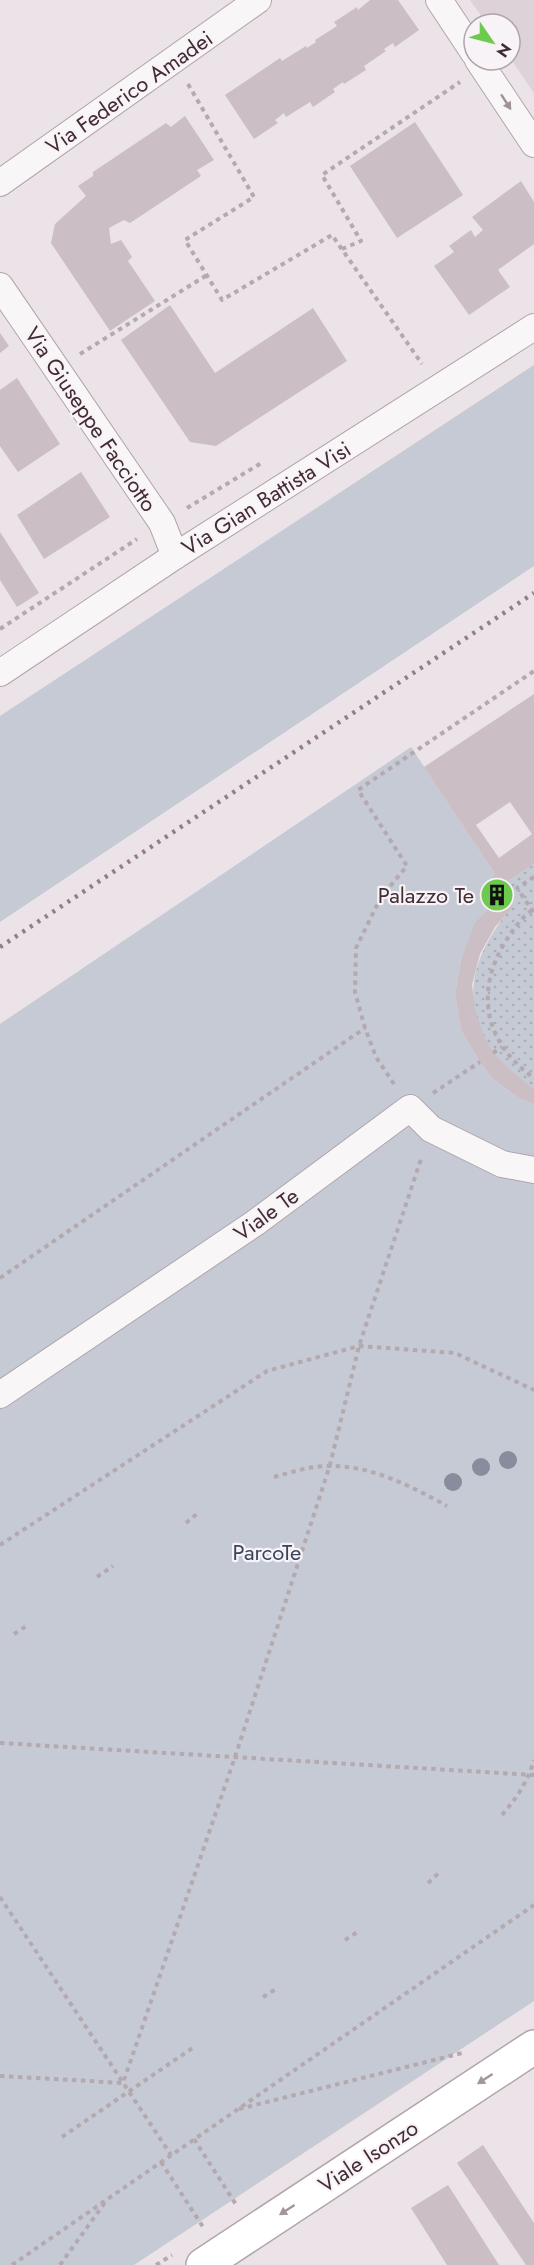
<svg xmlns="http://www.w3.org/2000/svg" width="534" height="2265" viewBox="0 0 534 2265" font-family="Jost,sans-serif">
<defs>
<pattern id="garden-dots" width="8" height="8" patternUnits="userSpaceOnUse" patternTransform="scale(1.5)"><rect width="8" height="8" fill="#c5cad4"/><path d="M2 2h.1M6 6h.1" fill="none" stroke="#aaaeb7" stroke-width="1.8" stroke-linecap="round"/></pattern>
</defs>
<rect width="100%" height="100%" fill="#ebe3e7"/>
<path fill="#ddd2d7" d="M470,0h64v93l-24,-35v-34h-23z"/>
<g fill="#c5cad4">
<path d="M534,365v201l-534,356v-206z"/>
<path d="M411,747l84,127 -9,11 10,16 -20,22 -15,37 -6,35 6,35 19,32 13,17 26,19 15,6v897l-400,264h-134v-1241z"/>
</g>
<path fill="url(#garden-dots)" d="M534,864v225c-14,-11 -32,-22 -42,-37 -35,-53 -17,-101 20,-145l-14,-19z"/>
<g fill="#cbbec4" fill-rule="evenodd">
<path d="M370,0h28l21,30 -24,17 -2,-4 -9,6 2,2 -22,15 2,4 -22,14 -1,-2 -10,7 2,3 -22,15 -3,-5 -24,15 -2,-4 -9,7 3,3 -24,16 -29,-44 55,-37 2,3 24,-15 1,2 9,-6 -1,-2 22,-14 -3,-4 23,-15 1,3z"/>
<path d="M185,116l29,44 -17,10 4,6 -71,47 -6,-3 -15,8 2,16 10,-4 11,17 -4,4 27,40 -45,30 -59,-88 4,-19 31,-28 -8,-10 15,-10v-4l73,-49 5,4z"/>
<path d="M415,122l48,73 -66,43 -47,-72z"/>
<path d="M521,181l13,21v42l-36,26 12,17 -41,28 -35,-49 20,-14 -5,-6 22,-16 4,7 8,-7 -11,-13z"/>
<path d="M170,305l45,68 98,-65 34,53 -131,85 -26,-4 -69,-102z"/>
<path d="M0,333l9,13 -9,7z"/>
<path d="M17,378l43,66 -42,28 -18,-26v-56z"/>
<path d="M81,472l29,45 -66,42 -27,-44z"/>
<path d="M0,532l39,61 -22,14 -17,-27z"/>
<path d="M534,694v170l-36,24 15,19 -18,20 -15,27 -8,31 3,24 8,25 10,19 18,18 23,18v15l-15,-6 -26,-19 -13,-17 -19,-32 -6,-35 6,-35 14,-37 21,-22 -10,-16 9,-11 -71,-107zM510,802l22,32 -33,24 -23,-33z"/>
<path d="M483,2145l51,78v42h-8l-69,-102z"/>
<path d="M448,2185l51,80h-52l-36,-57z"/>
</g>
<g fill="none" stroke-linecap="round" stroke-linejoin="round">
<g stroke="#b2a5ab" stroke-width="28">
<g id="street">
<path d="M439,0l35,53"/>
<path d="M478,60l56,84"/>
<path d="M0,183l258,-183"/>
<path d="M0,286l162,237 13,33"/>
<path d="M0,673l175,-117 359,-229"/>
<path d="M0,1395l255,-172 155,-115 21,21 71,35 32,6"/>
</g>
</g>
<g stroke="#b2a5ab" stroke-width="36">
<path id="secondary" d="M203,2265l331,-218"/>
</g>
<g stroke="#b4a9ae" stroke-width="4" stroke-dasharray="4.5 4.5" stroke-linecap="butt">
<path d="M188,84l66,113 -69,43 37,60 110,-65 90,129"/>
<path d="M342,249l19,-8 -39,-66 138,-93"/>
<path d="M80,354l127,-79"/>
<path d="M187,508l76,-46"/>
<path d="M0,629l137,-90"/>
<path d="M534,877l-17,11 17,25"/>
<path d="M532,910c-14,11 -22,24 -31,39 -26,50 -13,96 33,129"/>
<path d="M493,1053l9,-6"/>
<path d="M394,1084l-18,-27 -11,-29 -10,-36 1,-44 25,-51 26,-31 -49,-76 176,-119"/>
<path d="M433,1093l47,-31"/>
<path d="M0,1278l365,-250"/>
<path d="M274,1477c18,-5 36,-11 55,-11 41,-1 82,20 118,40"/>
<path d="M186,1523l13,-11"/>
<path d="M0,1545l267,-174 92,-25 96,7 79,37"/>
<path d="M97,1577l16,-11"/>
<path d="M14,1634l14,-9"/>
<path d="M0,1743l534,32"/>
<path d="M502,1815c14,-16 26,-34 32,-55"/>
<path d="M428,1883l13,-12"/>
<path d="M0,1897l171,258"/>
<path d="M345,1940l14,-9"/>
<path d="M263,1997l13,-8"/>
<path d="M0,2076l123,7 112,-326 95,-292 29,-119 63,-190"/>
<path d="M239,2109l223,-56"/>
<path d="M62,2137l132,-90"/>
<path d="M194,2139l43,67"/>
<path d="M161,2162l42,65"/>
<path d="M12,2265l522,-360"/>
<path d="M60,2265l46,-64"/>
<path d="M156,2265l16,-10"/>
</g>
<use href="#street" stroke="#f9f6f8" stroke-width="26"/>
<use href="#secondary" stroke="#fff" stroke-width="33"/>
<path stroke="#947d88" stroke-width="4.5" stroke-dasharray="3 6" stroke-linecap="butt" d="M0,947l534,-354"/>
</g>
<g fill="#898c9c">
<circle cx="508" cy="1460" r="9"/>
<circle cx="481" cy="1467" r="9"/>
<circle cx="453" cy="1482" r="9"/>
</g>
<defs><path id="oneway-solid" d="M-6-.8H1V-3.2L6.5 0L1 3.2V.8H-6Z" transform="scale(1.5)"/></defs>
<use fill="#9e9197" href="#oneway-solid" transform="translate(506 102) rotate(57)"/>
<g fill="#a1969a">
<use href="#oneway-solid" transform="translate(485 2079) rotate(147)"/>
<use href="#oneway-solid" transform="translate(287 2210) rotate(147)"/>
</g>
<defs>
<g id="building-disc" transform="scale(1.725)"><circle r="9.5" fill="#6eca4e" stroke="#f8f3f6"/><path d="M-4-6H4V6H1V3H-1V6H-4ZM-2.5-4.3h1.7v1.8h-1.7ZM.8-4.3h1.7v1.8H.8ZM-2.5-1h1.7V.8h-1.7ZM.8-1h1.7V.8H.8Z" fill="#111"/></g>
</defs>
<g fill-rule="evenodd">
<use href="#building-disc" x="497" y="895"/>
</g>
<g text-anchor="middle" dominant-baseline="central" stroke-width="4.5" stroke-linejoin="round" paint-order="stroke">
<g font-size="22" fill="#432c36" stroke="#f8f3f6">
<text transform="translate(129 92) rotate(-35)">Via Federico Amadei</text>
<text transform="translate(91 419) rotate(56)">Via Giuseppe Facciotto</text>
<text transform="translate(266 498) rotate(-32)">Via Gian Battista Visi</text>
<text transform="translate(266 1214) rotate(-36)">Viale Te</text>
<text transform="translate(368 2156) rotate(-33)">Viale Isonzo</text>
</g>
<g font-size="22" fill="#432c36" stroke="#f8f3f6" text-anchor="end">
<text x="474" y="895">Palazzo Te</text>
</g>
<g font-size="22" fill="#39445e" stroke="#f8f3f6">
<text x="267" y="1552">ParcoTe</text>
</g>
</g>
<g transform="translate(492 42) rotate(125)"><circle r="28" fill="#f8f3f6" stroke="#b0a3a9" stroke-width="1.5"/>
<path d="M0-4.5L10 22L0 15L-10 22Z" fill="#6eca4e"/>
<text y="-9" font-size="16" font-weight="bold" text-anchor="middle" fill="#432c36">N</text>
</g>
</svg>
